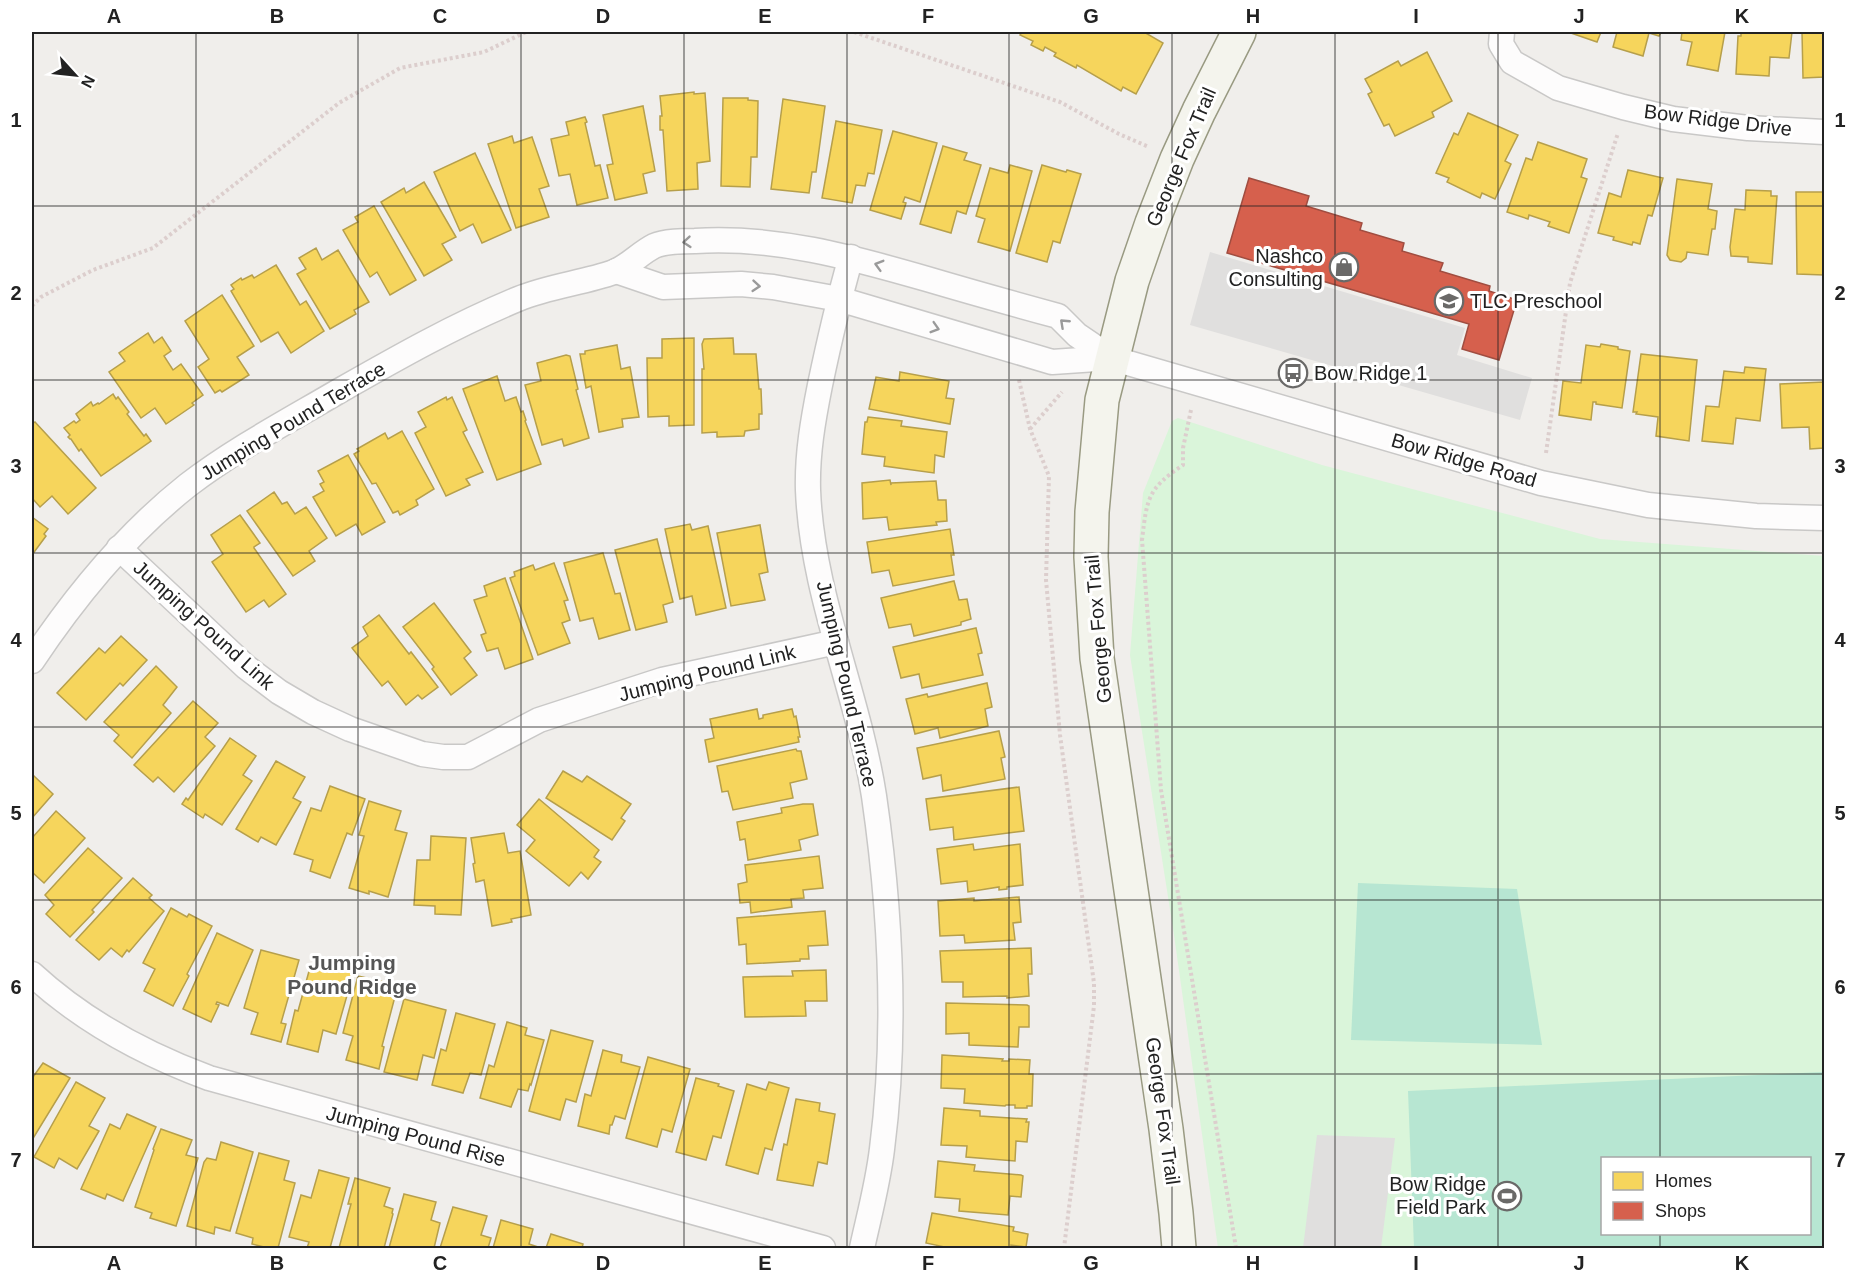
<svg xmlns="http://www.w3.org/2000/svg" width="1856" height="1280" viewBox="0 0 1856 1280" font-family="Helvetica,sans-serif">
<rect width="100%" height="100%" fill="#f0eeeb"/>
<path fill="#daf5da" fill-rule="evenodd" d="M1178,418l144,47 278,74 224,17v692h-606l-44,-313 -44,-280 13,-162 29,-72zM1602,1158h208v76h-208z"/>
<g fill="#b7e6d2" fill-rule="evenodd">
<path d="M1358,883l159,6 25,156 -191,-5z"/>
<path d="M1824,1072v176h-410l-6,-157zM1602,1158h208v76h-208z"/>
</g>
<g fill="#e0dfde">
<path d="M1210,252l255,76 -8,27 75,23 -12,42 -330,-95z"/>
<path d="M1317,1135l78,3 -14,110h-78z"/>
</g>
<g fill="#f6d55c" stroke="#b69f4b" stroke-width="1.5">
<path d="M1022,32h122l19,11 -27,51 -13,-7 -2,4 -44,-26 -1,3 -22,-12 2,-3 -11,-6 -2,4 -12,-6 2,-4 -13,-6z"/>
<path d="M1568,32h33l-4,10z"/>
<path d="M1617,32h44l-2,4 -10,-3 -6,23 -30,-9z"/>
<path d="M1682,32h43l-7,39 -31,-6 5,-23 -11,-2z"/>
<path d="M1741,32h51l-3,26 -19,-1 -1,19 -33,-2 2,-38h3z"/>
<path d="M1802,32h22v45l-21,1z"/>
<path d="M1427,52l25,49 -20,11 2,5 -39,19 -6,-12 -5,2 -16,-32 4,-2 -7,-13 33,-18 3,5z"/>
<path d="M694,92v2l11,-1 5,68 -13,2 1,26 -31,2 -4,-61h-3v-14h2l-2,-20z"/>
<path d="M723,98h25v2l10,1 -1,56h-6l-1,30 -29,-1z"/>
<path d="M783,99l42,7 -9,66h-4l-3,21 -38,-4z"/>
<path d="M643,106l12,65 -12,3 4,19 -32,7 -8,-35 6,-1 -10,-49z"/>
<path d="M1468,113l50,22 -13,26 6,3 -16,35 -13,-6 -2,5 -33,-16 2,-4 -13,-5 18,-40 4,2z"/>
<path d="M585,117l2,5 -2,1 10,43 5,-1 8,33 -31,7 -7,-31 -11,2 -8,-37 18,-4 -3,-13z"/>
<path d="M836,121l46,9 -8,44 -6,-1 -3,13 -9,-1 -4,18 -30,-5z"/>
<path d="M893,131l44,12 -17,59 -15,-5 -2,5 3,1 -5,16 -31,-9z"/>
<path d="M512,136l2,7 18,-6 17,49 -10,3 10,28 -33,11 -28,-84z"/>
<path d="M1538,142l49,17 -6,18 6,2 -18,54 -21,-7 2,-4 -21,-7 -1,4 -21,-7 19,-54 6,2z"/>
<path d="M943,146l24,7 -3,7 17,5 -15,49 -9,-3 -6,22 -31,-9z"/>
<path d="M475,153l36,77 -29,13 -9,-19 -13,7 -26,-59z"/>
<path d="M1010,165l22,6 -22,80 -32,-9 7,-23 -9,-3 14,-48 18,5z"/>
<path d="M1042,165l24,7 1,-2 14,4 -21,69 -7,-2 -6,21 -31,-9z"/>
<path d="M1628,170l35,8 -11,38 -4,-1 -8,29 -7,-2 -1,3 -19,-5 1,-3 -16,-4 11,-40 12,4z"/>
<path d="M1677,179l35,5 -4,25 9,2 -2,18h-3l-4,26 -21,-3 -1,6 -5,4 -11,-2 -3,-5z"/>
<path d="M424,182l32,55 -14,7 10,16 -28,16 -43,-74 23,-14 2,5z"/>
<path d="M1746,190l25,1v5h6l-5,68 -24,-2v-5l-17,-1 -1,-9 5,-38 10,1z"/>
<path d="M1796,192h28v83l-27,-1z"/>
<path d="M374,206l42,74 -26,15 -13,-23 -7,5 -27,-47 15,-8 -3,-5z"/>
<path d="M316,248l6,12 16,-10 31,52 -15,8 2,4 -26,15 -33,-55 9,-5 -7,-11z"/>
<path d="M276,265l24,40 6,-4 18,30 -33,22 -13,-21 -17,10 -30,-51 3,-2 -3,-4 10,-7 1,2 10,-5 2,3z"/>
<path d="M222,295l32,51 -17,11 12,18 -27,17 -2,-2 -5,3 -17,-26 11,-8 -24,-38z"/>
<path d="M148,333l6,10 8,-6 9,14 -7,5 9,14 8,-6 22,31 -11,8 2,2 -28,19 -11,-16 -14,10 -32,-46 16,-11 -6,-8z"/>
<path d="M694,338v87l-25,1v-10l-21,1 -1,-59h15v-19z"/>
<path d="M733,338l1,16h22l3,35h2l1,25h-3v15l-14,2 -1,5 -27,1v-5l-15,1v-64h2l-2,-25 2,-5z"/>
<path d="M1601,344l17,3v2l12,2 -8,57 -26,-4v-2h-3l-2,18 -32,-5 4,-34 18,2 5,-38 14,2z"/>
<path d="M617,345l4,24 9,-2 9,50 -17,2 1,8 -24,5 -8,-46 -5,2 -6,-34h5v-3z"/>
<path d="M1641,354l56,6 -8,81 -33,-5 2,-19 -22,-3 1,-2h-4z"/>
<path d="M566,355l4,1 8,33 -2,1 13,48 -25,8 -2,-7 -20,6 -17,-60 16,-4 -4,-18z"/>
<path d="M1745,367l21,2 -6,52 -24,-3 -3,26 -31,-3 4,-35 13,1 5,-36 20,2z"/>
<path d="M900,372l49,9 -3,17 8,1 -4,25 -81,-15 7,-32 23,4z"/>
<path d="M497,376l8,25 11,-4 5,15 2,-1 3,9 -1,1 16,43 -44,16 -34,-91z"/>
<path d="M1824,382v66l-14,1 -1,-22 -27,1 -2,-44z"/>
<path d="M113,394l3,5 2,-2 11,15 -2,2 17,22 2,-2 5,7 -50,35 -20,-27 -2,2 -8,-12h-1l-2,-2 2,-2 -6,-7 10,-7 2,2 4,-3 -4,-6 15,-12 2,4 5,-3 1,1z"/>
<path d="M446,397l1,3 5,-3 15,33 -4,2 20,40 -17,7 4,6 -24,11 -31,-63 11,-6 -8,-15z"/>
<path d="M868,417l34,4 -1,5 46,6 -3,25 -9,-2 -1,18 -50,-7 1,-9 -23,-3 3,-32h2z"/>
<path d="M35,422l61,66 -28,26 -16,-18 -12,11 -8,-9v-74z"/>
<path d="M402,431l32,58 -18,11 2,5 -18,10 -2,-4 -5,2 -17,-30 -4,1 -18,-30 5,-3 -2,-2 28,-16 3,6z"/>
<path d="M348,455l37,67 -23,13 -6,-11 -20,12 -23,-39 11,-6 -4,-7 4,-2 -6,-11z"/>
<path d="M890,480l1,5v-2l45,-2 2,19h8l1,21 -11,1 1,3 -48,5 -2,-13 -24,2 -1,-36z"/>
<path d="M274,492l8,12 5,-2 8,12 11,-7 21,31 -18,13 6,10 -22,15 -46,-65z"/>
<path d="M240,515l20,28 -6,4v1l32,46 -17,13 -5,-7 -18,12 -34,-50 11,-8 -12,-19z"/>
<path d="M32,517l16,12 -4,5 2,2 -14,19z"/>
<path d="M690,524l2,6 16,-4 18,82 -30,7 -4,-19 -12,3 -15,-70z"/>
<path d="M760,525l8,47 -9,2 6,26 -34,6 -14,-73z"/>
<path d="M950,529l4,26h-3l3,20 -61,11 -4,-16 -17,3 -5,-31z"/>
<path d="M657,539l16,63 -10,3 4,17 -31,8 -21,-80z"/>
<path d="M603,553l12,41 5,-1 10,37 -31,9 -6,-21 -13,3 -16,-58z"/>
<path d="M554,563l14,37 -4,1 6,19 -8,3 8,20 -32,12 -28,-77 5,-2 -1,-4 19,-7 2,5z"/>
<path d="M505,578l28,81 -28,10 -7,-21 -11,3 -6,-16 5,-2 -12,-33 13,-4 -3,-10z"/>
<path d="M954,581l5,19 8,-1 4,20 -10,3v3l-47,11 -3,-12 -22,4 -8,-30z"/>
<path d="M434,603l37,49 -7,6 13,17 -26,20 -19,-26 2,-2 -31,-40z"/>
<path d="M379,615l30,39 2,-2 27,35 -16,12 -4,-4 -12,10 -18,-24 -6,5 -30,-38 16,-12 -5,-9z"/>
<path d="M976,628l6,25 -4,1 5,21 -61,13 -3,-14 -18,4 -8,-31z"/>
<path d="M121,636l26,24 -24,26 -3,-3 -34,37 -29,-27 42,-45 6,5z"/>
<path d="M156,666l21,21 -14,18 8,8 -39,45 -18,-17 5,-6 -15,-13z"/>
<path d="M987,683l5,24 -7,2 3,17 -48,12 -2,-10 -23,6 -9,-35 21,-5 1,3z"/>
<path d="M193,701l25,22 -13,14 10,9 -41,46 -16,-15 -5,5 -19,-17z"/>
<path d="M757,709l2,10 4,-1v-3l29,-6 2,8 2,-1 4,21h-2l1,5 -90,20 -4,-22 9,-2 -4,-19z"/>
<path d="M999,731l6,26 -4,1 4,21 -62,12 -2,-16 -18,4 -6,-31z"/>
<path d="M230,738l26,18 -13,19 9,6 -30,44 -17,-11 -2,4 -21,-14 4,-6 2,2z"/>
<path d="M796,749l1,2h4l6,28 -17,4 3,15 -60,12 -5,-19 -6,1 -5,-26z"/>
<path d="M276,761l29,16 -12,21 8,4 -25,43 -15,-8 -3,5 -22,-13z"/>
<path d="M563,771l19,11 5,-6 44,28 -10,14 4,3 -13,19 -66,-42z"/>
<path d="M34,776l19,18 -21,24v-39z"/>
<path d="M330,786l35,13 -13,36 -5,-2 -17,45 -20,-7 3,-11 -19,-6 17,-46 10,3z"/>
<path d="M1019,787l5,44 -70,9 -1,-13 -23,3 -4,-31z"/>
<path d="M539,799l60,51 -5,7 7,5 -13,17 -7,-7 -12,14 -43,-35 9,-11 -18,-15z"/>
<path d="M369,801l32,10 -6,19 12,3 -19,64 -19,-6v3l-20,-6 15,-52 -5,-1z"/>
<path d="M803,804h10l5,31 -19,5 2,10 -53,10 -3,-21 -5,1 -3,-18 45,-9 -1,-5z"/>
<path d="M56,811l29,27 -41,45 -11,-10 -1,2v-37z"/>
<path d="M504,833l4,20 12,-2 11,64 -20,4 1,3 -20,4 -8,-46 -8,2 -3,-18 2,-1 -4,-25z"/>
<path d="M431,836l35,2 -5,77 -26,-1v-8l-21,-1 3,-45h13z"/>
<path d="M973,844l1,6 46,-6 3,41 -16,2v2l-8,1v-3l-31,5 -1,-11 -26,3 -4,-35z"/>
<path d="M88,848l34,30 -30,32 2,2 -24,25 -24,-23 8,-9 -9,-10z"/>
<path d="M819,856l4,32 -20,2 1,8 -13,1 1,8 -41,6 -1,-11 -10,1 -2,-19 9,-2 -2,-17z"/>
<path d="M133,878l19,17 -3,3 15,13 -35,41 -2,-2 -5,7 -11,-9 -12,12 -23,-20z"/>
<path d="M1019,897l2,25 -8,1 2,17 -50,3 -1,-8 -24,1 -2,-35 36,-3v3z"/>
<path d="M171,908l16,9 2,-3 23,12 -25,48 2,2 -16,30 -29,-15 11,-22 -12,-6z"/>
<path d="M825,911l3,34 -20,1 1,13h-9v2l-53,3 -1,-20 -7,1 -2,-27z"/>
<path d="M217,933l36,17 -25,56 -11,-4 -1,2 3,1 -8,17 -28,-13z"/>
<path d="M1031,948l1,26h-4l1,22 -22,2v-2l-44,1v-15h-21l-2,-31z"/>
<path d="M261,950l38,10 -18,63 5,1 -5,18 -30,-8 7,-21 -14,-5z"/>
<path d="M311,964l21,6 1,-5 21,6 -18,63 -13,-4 -5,22 -31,-8 8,-34 3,1z"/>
<path d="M826,970l1,31h-22l1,15 -61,1 -2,-40 50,-1 -1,-5z"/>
<path d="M358,976l40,9 -16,61 2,1 -5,22 -33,-9 7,-24 -10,-3z"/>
<path d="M404,999l42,11 -12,48 -11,-3 -6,25 -33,-8z"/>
<path d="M946,1003l81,2 2,1v21h-10l-1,20 -49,-2v-12l-23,1z"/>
<path d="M456,1013l39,11 -14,51 -11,-2 -7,20 -31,-8 9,-36 5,2z"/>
<path d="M507,1022l20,6 -2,7 19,5 -13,45 -1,-1 -2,7 -10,-2 -7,18 -31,-9 9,-33 5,2z"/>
<path d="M551,1030l42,11 -17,61 -10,-3 -6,21 -31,-9z"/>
<path d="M603,1050l19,5 -1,7 19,5 -15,52 -10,-3 -3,9h-2l-1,9 -31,-8 7,-32 6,2z"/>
<path d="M942,1055l61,4 -1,2h7v-2l21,1 -1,14h4l-1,32h-5v2h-12v-3h-9l-1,1 -41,-3 1,-14 -24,-1z"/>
<path d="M648,1057l42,12 -18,63 -10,-3 -5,18 -31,-9z"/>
<path d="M43,1063l27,15 -38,62v-64l1,1z"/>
<path d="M696,1078l23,6 -1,2 16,5 -13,47 -8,-2 -7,24 -30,-8z"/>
<path d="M76,1082l29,16 -16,28 10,5 -22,38 -18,-11 -5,10 -20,-11z"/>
<path d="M769,1082l20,6 -17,62 -7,-2 -7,26 -32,-9 21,-81 19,6z"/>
<path d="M796,1099l24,4 -1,8 16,3 -8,50 -9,-2 -5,24 -36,-6 7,-36 3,1z"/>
<path d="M944,1108l36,3v5l47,3 -1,3h3l-2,20 -11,-1 -1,20 -49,-4 1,-11 -26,-1z"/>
<path d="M127,1114l29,13 -33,74 -16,-7 -2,5 -24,-10 29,-65 10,5z"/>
<path d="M161,1129l31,11 -6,15 12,3 -22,68 -26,-8 2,-5 -17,-6 19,-57 -1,-1z"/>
<path d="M221,1142l32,10 -23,79 -15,-4 -1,7 -27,-8 17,-64 3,-4 9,2z"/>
<path d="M259,1153l30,8 -5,19 11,3 -17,65h-10l-16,-4 1,-6 -17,-5z"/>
<path d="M938,1161l37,4 -1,6 47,4 2,1 -2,21 -11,-1 -2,19 -49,-4 1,-12 -25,-2z"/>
<path d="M319,1170l30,8 -19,70h-23l2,-6 -20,-5 12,-42 10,3z"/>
<path d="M355,1178l35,10 -6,18 9,3 -1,4 1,1 -9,34h-45l12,-44h-3z"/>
<path d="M404,1194l32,8 -5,18 9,3 -6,25h-45z"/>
<path d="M453,1207l34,9 -6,19 10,3 -3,10h-48z"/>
<path d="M932,1213l82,14 -1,4 15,3 -2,13 -15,-2v3h-66v-1l-19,-4z"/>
<path d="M501,1220l32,9 -4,15 12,4h-48z"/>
<path d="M551,1234l32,10 -1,4h-36z"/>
</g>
<path fill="#d6604d" stroke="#a04d40" stroke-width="1.5" d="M1249,178l60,18 -3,10 56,17 -2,7 44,13 -2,8 41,12 -3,8 50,15 -1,5 28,9 -18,60 -37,-11 7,-25 -242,-71z"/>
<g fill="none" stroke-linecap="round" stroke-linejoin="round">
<g stroke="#c9c8c7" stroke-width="27">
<g id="street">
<path d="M1502,32l-1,12 11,18 46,26 65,19 50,12 75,9 76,4"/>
<path d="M851,257c-12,42 -22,85 -31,128 -7,35 -13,69 -12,105 4,105 50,203 66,306 17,117 23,236 8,353 -4,34 -13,67 -20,99"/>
<path d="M616,271l47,16 78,-3 32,3 66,12 213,63 59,-4"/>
<path d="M119,548l127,119 33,25 34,20 37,17 72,25 21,3h25l71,-37 123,-40 174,-38"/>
<path d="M32,661c44,-66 94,-127 156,-176 47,-36 100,-64 151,-94 58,-33 116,-66 179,-92 31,-13 65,-16 96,-27 15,-6 26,-19 40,-26 11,-5 29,-5 41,-5 80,-5 156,16 232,38 44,13 87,25 131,37l19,19 34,23 430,125 107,22 108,11 68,2"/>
<path d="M32,974c51,47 112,80 177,104l614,170"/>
</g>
</g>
<g stroke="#999a82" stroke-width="36">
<path id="secondary" d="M1179,1248l-3,-35 -10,-84 -69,-471 -6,-101 1,-45 10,-112 30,-119 20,-58 25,-64 22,-48 40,-79"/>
</g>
<g stroke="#dccecd" stroke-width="4" stroke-dasharray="3 3" stroke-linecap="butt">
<path d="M854,32l206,70 59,32 30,13"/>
<path d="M32,306l9,-9 52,-27 60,-22 186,-145 61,-35 84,-16 42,-20"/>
<path d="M1019,380l11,49 19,47 -3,104 14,155 34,248v23l-30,242"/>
<path d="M1191,410l-8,38v17c-36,24 -36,34 -41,75l19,250 75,458"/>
<path d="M1030,429l32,-37"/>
<path d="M1546,453l24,-170 48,-150"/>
</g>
<use href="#street" stroke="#fdfcfc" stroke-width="24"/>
<use href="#secondary" stroke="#f4f4ed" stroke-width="33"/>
</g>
<defs><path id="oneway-chevron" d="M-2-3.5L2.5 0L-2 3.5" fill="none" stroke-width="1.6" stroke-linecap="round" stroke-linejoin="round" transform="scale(1.5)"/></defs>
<g stroke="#9a9a9a">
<use href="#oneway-chevron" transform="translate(687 242) rotate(175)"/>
<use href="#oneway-chevron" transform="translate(879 265) rotate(-164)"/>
<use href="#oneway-chevron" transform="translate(756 286) rotate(5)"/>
<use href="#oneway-chevron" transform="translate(1064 323) rotate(-137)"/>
<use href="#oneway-chevron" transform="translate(935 328) rotate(17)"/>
</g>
<path fill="none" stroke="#222" stroke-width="1.5" stroke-opacity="0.55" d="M196,32v1216M358,32v1216M521,32v1216M684,32v1216M847,32v1216M1009,32v1216M1172,32v1216M1335,32v1216M1498,32v1216M1660,32v1126M32,206h1792M32,380h1792M32,553h1792M32,727h1792M32,900h1792M32,1074h1792M1660,1234v14"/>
<defs>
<g id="shop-ring" transform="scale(1.5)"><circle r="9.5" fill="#fff" stroke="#6a6968" stroke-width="1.5"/><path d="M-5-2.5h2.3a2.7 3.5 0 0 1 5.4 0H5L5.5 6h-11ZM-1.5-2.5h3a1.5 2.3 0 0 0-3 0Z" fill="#6a6968"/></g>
<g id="school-ring" transform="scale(1.5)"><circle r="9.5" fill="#fff" stroke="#6a6968" stroke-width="1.5"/><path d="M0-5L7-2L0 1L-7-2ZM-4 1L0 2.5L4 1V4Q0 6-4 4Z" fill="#6a6968"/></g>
<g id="bus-ring" transform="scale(1.5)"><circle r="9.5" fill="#fff" stroke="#6a6968" stroke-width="1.5"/><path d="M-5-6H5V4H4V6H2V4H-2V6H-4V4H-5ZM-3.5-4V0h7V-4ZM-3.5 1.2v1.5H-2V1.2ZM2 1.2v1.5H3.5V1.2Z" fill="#6a6968"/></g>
<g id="stadium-ring" transform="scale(1.5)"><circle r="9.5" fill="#fff" stroke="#6a6968" stroke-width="1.5"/><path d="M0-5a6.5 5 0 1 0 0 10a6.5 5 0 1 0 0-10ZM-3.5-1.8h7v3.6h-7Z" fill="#6a6968"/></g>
</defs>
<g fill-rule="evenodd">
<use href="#shop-ring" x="1344" y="267"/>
<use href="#school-ring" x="1449" y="301"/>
<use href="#bus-ring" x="1293" y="373"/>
<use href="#stadium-ring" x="1507" y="1196"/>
</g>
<g text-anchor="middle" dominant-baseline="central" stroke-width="6" stroke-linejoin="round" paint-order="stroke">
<g font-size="20" fill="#222" stroke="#fff">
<text transform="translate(1718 120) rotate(7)">Bow Ridge Drive</text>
<text transform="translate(1181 157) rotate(-67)">George Fox Trail</text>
<text transform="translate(293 421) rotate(-31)">Jumping Pound Terrace</text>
<text transform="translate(1464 460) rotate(16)">Bow Ridge Road</text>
<text transform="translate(204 625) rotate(42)">Jumping Pound Link</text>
<text transform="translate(1098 629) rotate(-95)">George Fox Trail</text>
<text transform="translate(707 673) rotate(-14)">Jumping Pound Link</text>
<text transform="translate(847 684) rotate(77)">Jumping Pound Terrace</text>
<text transform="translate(1163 1111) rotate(82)">George Fox Trail</text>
<text transform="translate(416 1136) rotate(15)">Jumping Pound Rise</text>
</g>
<g font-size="20" fill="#222" stroke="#fff" text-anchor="end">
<text x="1323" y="256">Nashco<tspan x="1323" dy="23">Consulting</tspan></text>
<text x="1470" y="301" text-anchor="start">TLC Preschool</text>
<text x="1314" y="373" text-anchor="start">Bow Ridge 1</text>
<text x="1486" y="1184">Bow Ridge<tspan x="1486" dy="23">Field Park</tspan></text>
</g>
<g font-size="21" font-weight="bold" fill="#555" stroke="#fff">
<text x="352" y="962">Jumping<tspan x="352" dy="24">Pound Ridge</tspan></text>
</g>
</g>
<rect width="1856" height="1280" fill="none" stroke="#ffffff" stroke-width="66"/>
<rect x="1601" y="1157" width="210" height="78" fill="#ffffff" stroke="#a7a7a7" stroke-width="1.5"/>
<rect x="1613" y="1172" width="30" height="18" fill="#f6d55c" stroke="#a7a7a7" stroke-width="1.5"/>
<text x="1655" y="1187" font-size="18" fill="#222222">Homes</text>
<rect x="1613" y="1202" width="30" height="18" fill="#d6604d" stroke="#a7a7a7" stroke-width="1.5"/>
<text x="1655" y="1217" font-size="18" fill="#222222">Shops</text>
<g transform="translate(75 75) rotate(117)" stroke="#ffffff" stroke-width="4.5" paint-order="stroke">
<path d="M0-4.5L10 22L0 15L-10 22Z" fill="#222222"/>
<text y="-9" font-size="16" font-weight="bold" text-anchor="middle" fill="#222222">N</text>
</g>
<rect x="33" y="33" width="1790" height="1214" fill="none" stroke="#222" stroke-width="2"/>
<g font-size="20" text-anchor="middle" font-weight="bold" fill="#222">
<text x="114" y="23">A</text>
<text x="277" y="23">B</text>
<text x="440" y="23">C</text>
<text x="603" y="23">D</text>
<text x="765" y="23">E</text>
<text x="928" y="23">F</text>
<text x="1091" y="23">G</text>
<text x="1253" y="23">H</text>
<text x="1416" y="23">I</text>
<text x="1579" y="23">J</text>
<text x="1742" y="23">K</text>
<text x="16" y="127">1</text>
<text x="1840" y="127">1</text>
<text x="16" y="300">2</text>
<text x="1840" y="300">2</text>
<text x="16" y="473">3</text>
<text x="1840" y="473">3</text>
<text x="16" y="647">4</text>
<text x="1840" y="647">4</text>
<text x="16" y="820">5</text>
<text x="1840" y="820">5</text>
<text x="16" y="994">6</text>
<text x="1840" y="994">6</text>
<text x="16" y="1167">7</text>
<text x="1840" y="1167">7</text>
<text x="114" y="1270">A</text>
<text x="277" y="1270">B</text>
<text x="440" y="1270">C</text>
<text x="603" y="1270">D</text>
<text x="765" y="1270">E</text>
<text x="928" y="1270">F</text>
<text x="1091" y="1270">G</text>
<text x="1253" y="1270">H</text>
<text x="1416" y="1270">I</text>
<text x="1579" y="1270">J</text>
<text x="1742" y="1270">K</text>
</g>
</svg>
